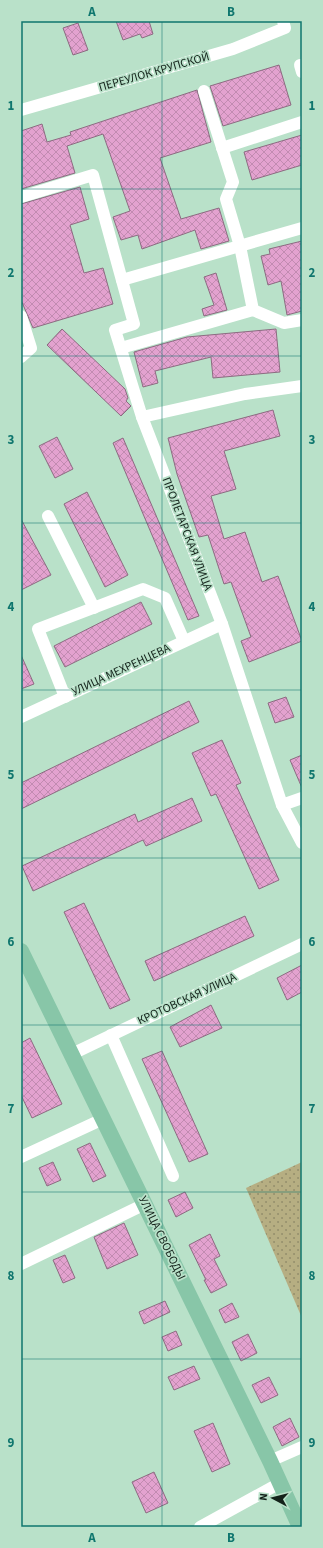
<svg xmlns="http://www.w3.org/2000/svg" width="323" height="1548" viewBox="0 0 323 1548" font-family="'Source Sans 3',sans-serif">
<defs>
<pattern id="park-dots" width="8" height="8" patternUnits="userSpaceOnUse"><rect width="8" height="8" fill="#b6ae82"/><path d="M2 2h.1M6 6h.1" fill="none" stroke="#938d6a" stroke-width="1.8" stroke-linecap="round"/></pattern>
<pattern id="building-cross-hatch" width="8" height="8" patternUnits="userSpaceOnUse"><rect width="8" height="8" fill="#e3a2cf"/><path d="M0 0l8 8M0 8l8-8" fill="none" stroke="#c28bb1"/></pattern>
</defs>
<rect width="100%" height="100%" fill="#b9e1c9"/>
<path fill="url(#park-dots)" d="M302,1162v156l-56,-130z"/>
<g fill="url(#building-cross-hatch)" stroke="#8c6b81">
<path d="M116,21h33l4,13 -11,4 -2,-4 -17,6z"/>
<path d="M78,23l10,27 -15,5 -10,-27z"/>
<path d="M279,65l12,40 -68,21 -13,-40z"/>
<path d="M197,90l14,52 -51,16 21,61 38,-11 10,33 -28,8 -6,-19 -53,19 -4,-14 -17,5 -8,-23 17,-6 -27,-77 -36,12 8,27 -54,16v-58l21,-7 5,18 24,-7 -1,-3z"/>
<path d="M302,135v30l-50,15 -8,-28z"/>
<path d="M80,187l9,32 -19,6 14,48 19,-5 10,36 -80,24 -12,-28v-96z"/>
<path d="M302,241v70l-15,4 -6,-34 -13,4 -7,-29 9,-2 -1,-5z"/>
<path d="M216,273l11,37 -23,6 -2,-7 12,-4 -10,-28z"/>
<path d="M62,329l63,60 3,9 -2,3 5,5 -10,10 -74,-71z"/>
<path d="M276,329l4,43 -67,6 -2,-21 -56,14 3,12 -15,4 -9,-35 53,-15z"/>
<path d="M273,410l7,26 -56,15 12,38 -25,7 13,43 21,-7 17,50 16,-6 24,65 -53,21 -8,-21 10,-4 -20,-55 -7,2 -16,-49 -9,2 -22,-63 -9,-36z"/>
<path d="M57,437l16,32 -18,9 -16,-32z"/>
<path d="M123,438l76,178 -11,4 -75,-177z"/>
<path d="M87,492l41,83 -23,12 -41,-83z"/>
<path d="M21,519l30,56 -30,15z"/>
<path d="M141,602l11,22 -87,43 -11,-21z"/>
<path d="M21,655l13,29 -13,5z"/>
<path d="M286,697l8,20 -19,6 -7,-20z"/>
<path d="M189,701l10,21 -178,87v-26z"/>
<path d="M222,740l19,43 -5,2 43,95 -20,9 -43,-95 -5,2 -19,-43z"/>
<path d="M302,755v33l-12,-28z"/>
<path d="M192,798l10,23 -56,25 -3,-6 -110,51 -11,-25 113,-52 3,8z"/>
<path d="M84,903l46,97 -20,9 -46,-97z"/>
<path d="M245,916l9,20 -100,45 -9,-20z"/>
<path d="M302,965v27l-15,8 -10,-22z"/>
<path d="M211,1005l11,23 -42,19 -10,-20z"/>
<path d="M30,1038l32,66 -30,14 -11,-23v-52z"/>
<path d="M162,1051l46,103 -19,8 -47,-103z"/>
<path d="M90,1143l16,33 -13,6 -16,-33z"/>
<path d="M53,1162l8,18 -14,6 -8,-18z"/>
<path d="M185,1192l8,16 -17,9 -8,-17z"/>
<path d="M124,1223l14,32 -31,14 -13,-32z"/>
<path d="M210,1234l10,22 -6,3 13,26 -16,8 -7,-13h2l-17,-35z"/>
<path d="M65,1255l10,23 -12,5 -10,-23z"/>
<path d="M165,1301l5,11 -26,12 -5,-12z"/>
<path d="M232,1303l7,14 -14,6 -6,-13z"/>
<path d="M176,1331l6,14 -14,6 -6,-14z"/>
<path d="M248,1334l9,19 -16,8 -9,-19z"/>
<path d="M194,1366l6,13 -26,11 -6,-13z"/>
<path d="M269,1377l9,18 -17,8 -9,-18z"/>
<path d="M290,1418l9,19 -17,9 -9,-19z"/>
<path d="M213,1423l17,41 -18,8 -18,-41z"/>
<path d="M154,1472l14,31 -22,10 -14,-31z"/>
</g>
<g fill="none" stroke-linecap="round" stroke-linejoin="round">
<g stroke="#fff" stroke-width="12">
<path d="M300,65l2,7"/>
<path d="M204,91l29,91 -7,17 14,47 13,64 31,13 18,-3"/>
<path d="M21,110l212,-61 52,-21 -2,-7"/>
<path d="M222,148l80,-26"/>
<path d="M21,197l72,-22 41,149 -19,6 27,87 80,207 60,181 20,38"/>
<path d="M122,280l180,-52"/>
<path d="M21,316l10,32 -10,9"/>
<path d="M121,348l132,-38"/>
<path d="M142,417l103,-23 57,-8"/>
<path d="M48,516l46,92"/>
<path d="M65,697l-27,-68 105,-40 22,9 19,43"/>
<path d="M21,717l201,-93"/>
<path d="M282,805l20,-7"/>
<path d="M111,1035l62,141"/>
<path d="M72,1054l230,-110"/>
<path d="M21,1157l82,-38"/>
<path d="M21,1264l124,-60"/>
<path d="M270,1461l32,-14"/>
<path d="M200,1527l80,-44"/>
</g>
<path stroke="#88c6a8" stroke-width="16" d="M21,951l249,510 30,66"/>
</g>
<path fill="none" stroke="#0f766e" stroke-width="1" stroke-opacity="0.55" d="M162,21v1506M21,189h281M21,356h281M21,523h281M21,690h281M21,858h281M21,1025h281M21,1192h281M21,1359h281"/>
<g text-anchor="middle" dominant-baseline="central" stroke-width="3.5" stroke-linejoin="round" paint-order="stroke">
<g font-size="12" fill="#13221a" stroke="#b9e1c9">
<text transform="translate(154 72) rotate(-16)">ПЕРЕУЛОК КРУПСКОЙ</text>
<text transform="translate(187 534) rotate(69)">ПРОЛЕТАРСКАЯ УЛИЦА</text>
<text transform="translate(121 670) rotate(-25)">УЛИЦА МЕХРЕНЦЕВА</text>
<text transform="translate(187 999) rotate(-25)">КРОТОВСКАЯ УЛИЦА</text>
<text transform="translate(162 1238) rotate(64)">УЛИЦА СВОБОДЫ</text>
</g>
</g>
<rect width="323" height="1548" fill="none" stroke="#b9e1c9" stroke-width="44"/>
<g transform="translate(273 1498) rotate(277)" stroke="#b9e1c9" stroke-width="3" paint-order="stroke">
<path d="M0-3L7 15L0 10L-7 15Z" fill="#13221a"/>
<text y="-6" font-size="11" font-weight="bold" text-anchor="middle" fill="#13221a">N</text>
</g>
<rect x="22" y="22" width="279" height="1504" fill="none" stroke="#0f766e" stroke-width="1.5"/>
<g font-size="13" text-anchor="middle" font-weight="bold" fill="#0f766e">
<text x="92" y="16">A</text>
<text x="231" y="16">B</text>
<text x="11" y="110">1</text>
<text x="312" y="110">1</text>
<text x="11" y="277">2</text>
<text x="312" y="277">2</text>
<text x="11" y="444">3</text>
<text x="312" y="444">3</text>
<text x="11" y="611">4</text>
<text x="312" y="611">4</text>
<text x="11" y="779">5</text>
<text x="312" y="779">5</text>
<text x="11" y="946">6</text>
<text x="312" y="946">6</text>
<text x="11" y="1113">7</text>
<text x="312" y="1113">7</text>
<text x="11" y="1280">8</text>
<text x="312" y="1280">8</text>
<text x="11" y="1447">9</text>
<text x="312" y="1447">9</text>
<text x="92" y="1542">A</text>
<text x="231" y="1542">B</text>
</g>
</svg>
